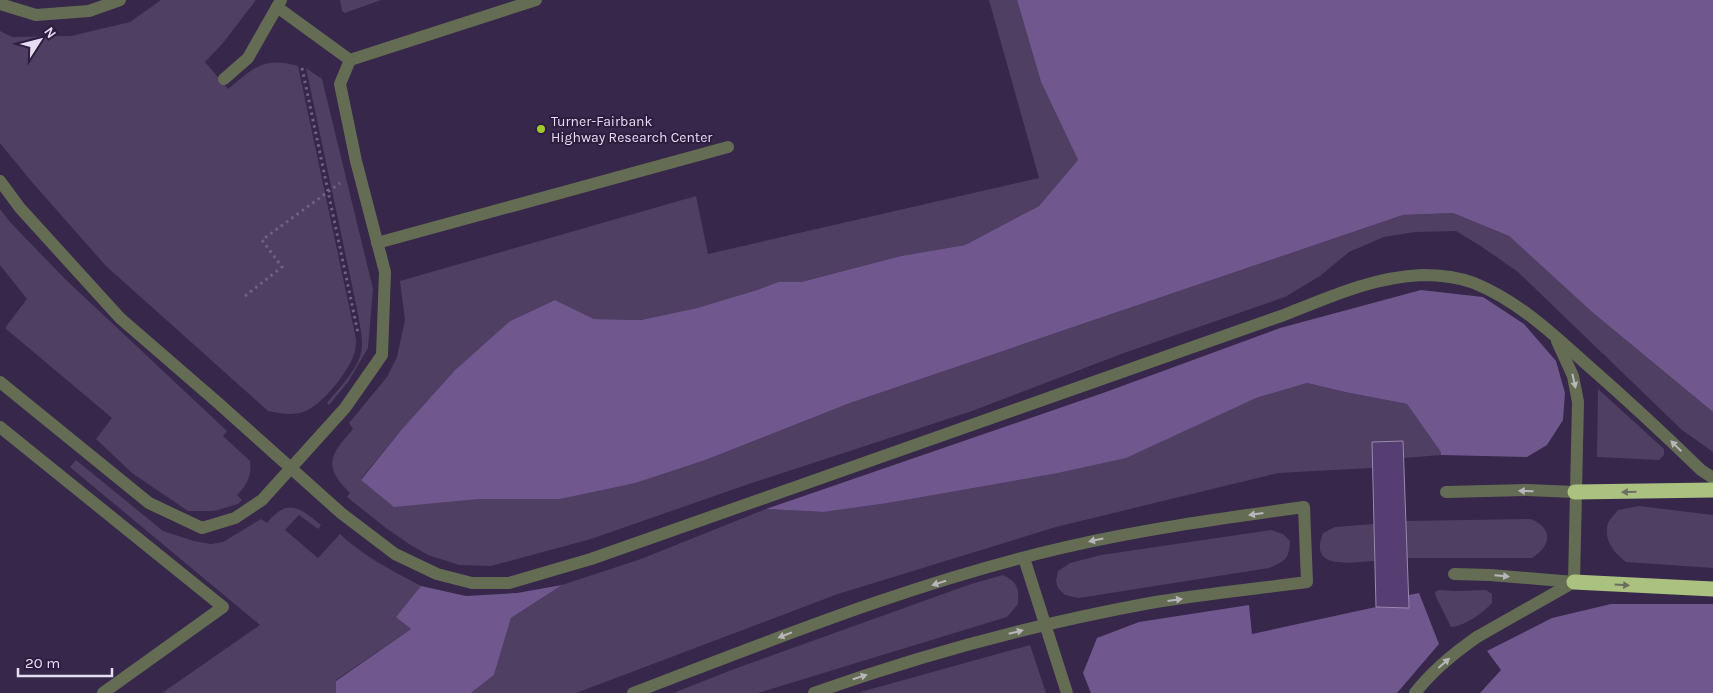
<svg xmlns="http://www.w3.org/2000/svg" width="1713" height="693" viewBox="0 0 1713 693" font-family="Karla,sans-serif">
<rect width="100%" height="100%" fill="#37274a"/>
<g fill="#4f3f62">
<path d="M161,0h95l-33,43 -18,19 23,27c26,-21 35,-33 70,-23l58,273c0,4 0,8 -1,12 -4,18 -34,56 -52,61 -12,4 -24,1 -35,-1l-162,-145 -75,-85 -31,-38v-112l12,6 59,-1 59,-14z"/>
<path d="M340,0h41l-36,13 -3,-2z"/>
<path d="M989,0h28l24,82 37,78 -39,46 -74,39 -64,11 -100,26h-23l-21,8 -60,18 -56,12 -47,-1 -39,-19 -45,21 -55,49 -53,59 -41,50 117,20h82l148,-40 142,-56 553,-188 50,-2 56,23 83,76 121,100v40l-31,-22 -164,-158 -39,-27 -23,-14 -41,1 -31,5 -35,15 -29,24 -35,21 -161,56 -152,58 -226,74 -155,54 -100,27 -32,-1 -31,-10 -19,-11 -23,-16 -39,-31 3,-4c-28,-27 -20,-38 3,-64l-4,-6 38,-46 10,-20 8,-37 -5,-39 296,-85 12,58 331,-76z"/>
<path d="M306,68l16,11 51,210 -5,59 -20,34 -19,23 -2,-2c12,-15 36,-38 35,-59 0,-11 -3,-23 -5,-35z"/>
<path d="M0,209l10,13 55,57 162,152 -4,5 27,25c2,14 -3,24 -13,34l5,5 -4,4 -24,7h-26l-56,-38 -36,-34 16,-21 -107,-90 22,-29 -27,-34z"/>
<path d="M1307,383l38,9 62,12 35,48 -1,3 -37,3 -1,-17 -31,1v26l-94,5 -222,54 -218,67 -262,99h-105l23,-18 17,-57 51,-33 79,-26 125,-50 58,3 64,-9 165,-29 203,-76z"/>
<path d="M1598,389l66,60v6l-5,5 -62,-3z"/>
<path d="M76,460l87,71 31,10 17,3 12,-2 38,-23 6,4c21,-26 33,-15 54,2l-3,4 -19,-14 -14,15 33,28 22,-24c23,22 53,37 81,52l-24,31 14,12 -75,51v13h-174l98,-68 -190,-158z"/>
<path d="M1639,506l74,9v53l-87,-6c-12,-9 -23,-22 -18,-39 2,-4 7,-9 10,-13z"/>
<path d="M1531,519c23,10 20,27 1,39h-125l-1,-37z"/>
<path d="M1374,524v37c-23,1 -66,10 -51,-28l12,-6z"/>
<path d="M1271,530l12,4 7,7c-1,19 -5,20 -21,27l-190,30 -14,-3 -7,-7 -2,-7 2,-10 12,-8 31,-8z"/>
<path d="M1003,575c15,8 16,13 15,29l-11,13 -249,76h-85l64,-25 234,-84z"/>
<path d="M1439,590l16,1 31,-1 6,4v9c-9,10 -27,23 -41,24l-15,-30 -1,-5z"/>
<path d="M1030,645l16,48h-189z"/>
</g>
<g fill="#70578e">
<path d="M1017,0h696v412l-121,-100 -83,-76 -56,-23 -50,2 -553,188 -142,56 -73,24 -75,16h-82l-84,8 -33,-27 41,-51 53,-59 55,-49 45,-21 39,19 47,1 56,-12 60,-18 21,-8h23l100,-26 64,-11 74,-39 39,-46 -37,-78z"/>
<path d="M1421,290l62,7 41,27 32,37 9,32 -2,27 -16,25 -20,12 -86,-2v-3l-34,-48 -62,-12 -38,-9 -51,15 -130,60 -73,16 -165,29 -64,9 -58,-3 337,-116 177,-65z"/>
<path d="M562,585l-51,33 -17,57 -23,18h-135v-12l75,-52 -15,-12 25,-31 45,10 51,-3z"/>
<path d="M1419,593l20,51 -42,49h-306l-8,-20 14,-35 42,-16 110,-17 3,29 124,-27 33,1v-13z"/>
<path d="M1611,604h102v89h-233l21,-23 -14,-19 65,-33z"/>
</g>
<path fill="#563d72" stroke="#9a89b1" d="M1403,441l6,167 -33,-1 -4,-165z"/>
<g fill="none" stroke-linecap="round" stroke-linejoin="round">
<g stroke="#706281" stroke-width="3" stroke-dasharray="2.5 4" stroke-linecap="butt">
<path d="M302,68l56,265"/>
<path d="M245,296l37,-29 -20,-27 78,-57"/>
</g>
<g stroke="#646d54" stroke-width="12">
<path d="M0,4l36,11 53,-4 31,-11"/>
<path d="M277,7l73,53"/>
<path d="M224,79l24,-21 33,-58"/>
<path d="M377,243l351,-96"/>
<path d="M0,382l149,121 53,25 33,-10 27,-18 83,-92 37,-53 3,-83 -29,-111 -16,-77 10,-24 186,-60"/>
<path d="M0,427l223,180 -120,86"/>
<path d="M1024,558l43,135"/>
<path d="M633,693c142,-54 284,-112 433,-146 78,-18 158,-29 238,-40l3,75c-52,7 -106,12 -157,21 -115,21 -226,51 -336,90"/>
<path d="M1415,693c17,-22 39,-40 62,-56"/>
</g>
<g stroke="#646d54" stroke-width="12">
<path d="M0,181l20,27 100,110 97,84 124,111 54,41 42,20 35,9h37l82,-24 693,-244c45,-18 89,-38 138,-40 17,0 36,2 52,8 42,17 77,49 110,79 40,35 79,71 117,108l12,8"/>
<path d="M1557,341l16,35 5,26 -4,180"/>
<path d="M1446,492l81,-2 48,2"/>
<path d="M1454,574l36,1 84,7"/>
<path d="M1477,637l97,-55"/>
</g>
<g stroke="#aac180" stroke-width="15">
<path d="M1575,492l138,-2"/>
<path d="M1574,582l139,7"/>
</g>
</g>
<defs><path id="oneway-solid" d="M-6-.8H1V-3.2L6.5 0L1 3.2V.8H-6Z" transform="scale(1.25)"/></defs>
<g fill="#b8b6bb">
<use href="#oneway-solid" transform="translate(1574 381) rotate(77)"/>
<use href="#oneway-solid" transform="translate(1676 446) rotate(-136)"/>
<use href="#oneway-solid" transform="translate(1526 491) rotate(-179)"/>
<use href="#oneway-solid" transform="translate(1256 514) rotate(172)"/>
<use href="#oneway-solid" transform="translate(1096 540) rotate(168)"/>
<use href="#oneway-solid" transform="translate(1502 576) rotate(5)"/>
<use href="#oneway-solid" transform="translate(939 583) rotate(162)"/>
<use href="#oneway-solid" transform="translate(1175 600) rotate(-8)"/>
<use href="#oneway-solid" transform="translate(1016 632) rotate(-14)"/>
<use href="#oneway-solid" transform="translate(785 635) rotate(159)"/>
<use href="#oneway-solid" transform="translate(1444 663) rotate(-41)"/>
<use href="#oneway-solid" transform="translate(860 677) rotate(-18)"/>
</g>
<g fill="#6c6f60">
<use href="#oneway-solid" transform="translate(1629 492) rotate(179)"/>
<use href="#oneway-solid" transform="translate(1622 585) rotate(3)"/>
</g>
<circle fill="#a0c92c" stroke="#2d1d3f" stroke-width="2" cx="541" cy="129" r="5"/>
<g text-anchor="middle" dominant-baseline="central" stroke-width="4" stroke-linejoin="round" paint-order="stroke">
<g font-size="14" fill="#e6ddf3" stroke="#2d1d3f" text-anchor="start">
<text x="551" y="121">Turner-Fairbank<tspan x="551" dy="16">Highway Research Center</tspan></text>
</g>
</g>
<g transform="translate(40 40) rotate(54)" stroke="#2d1d3f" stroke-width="4" paint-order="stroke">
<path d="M0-4L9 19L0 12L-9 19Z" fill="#e6ddf3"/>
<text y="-8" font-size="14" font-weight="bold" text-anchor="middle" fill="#e6ddf3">N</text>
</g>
<path d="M18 668v8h94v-8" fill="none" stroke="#e6ddf3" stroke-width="2.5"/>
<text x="25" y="668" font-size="15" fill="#e6ddf3" stroke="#2d1d3f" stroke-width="4" paint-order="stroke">20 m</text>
</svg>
